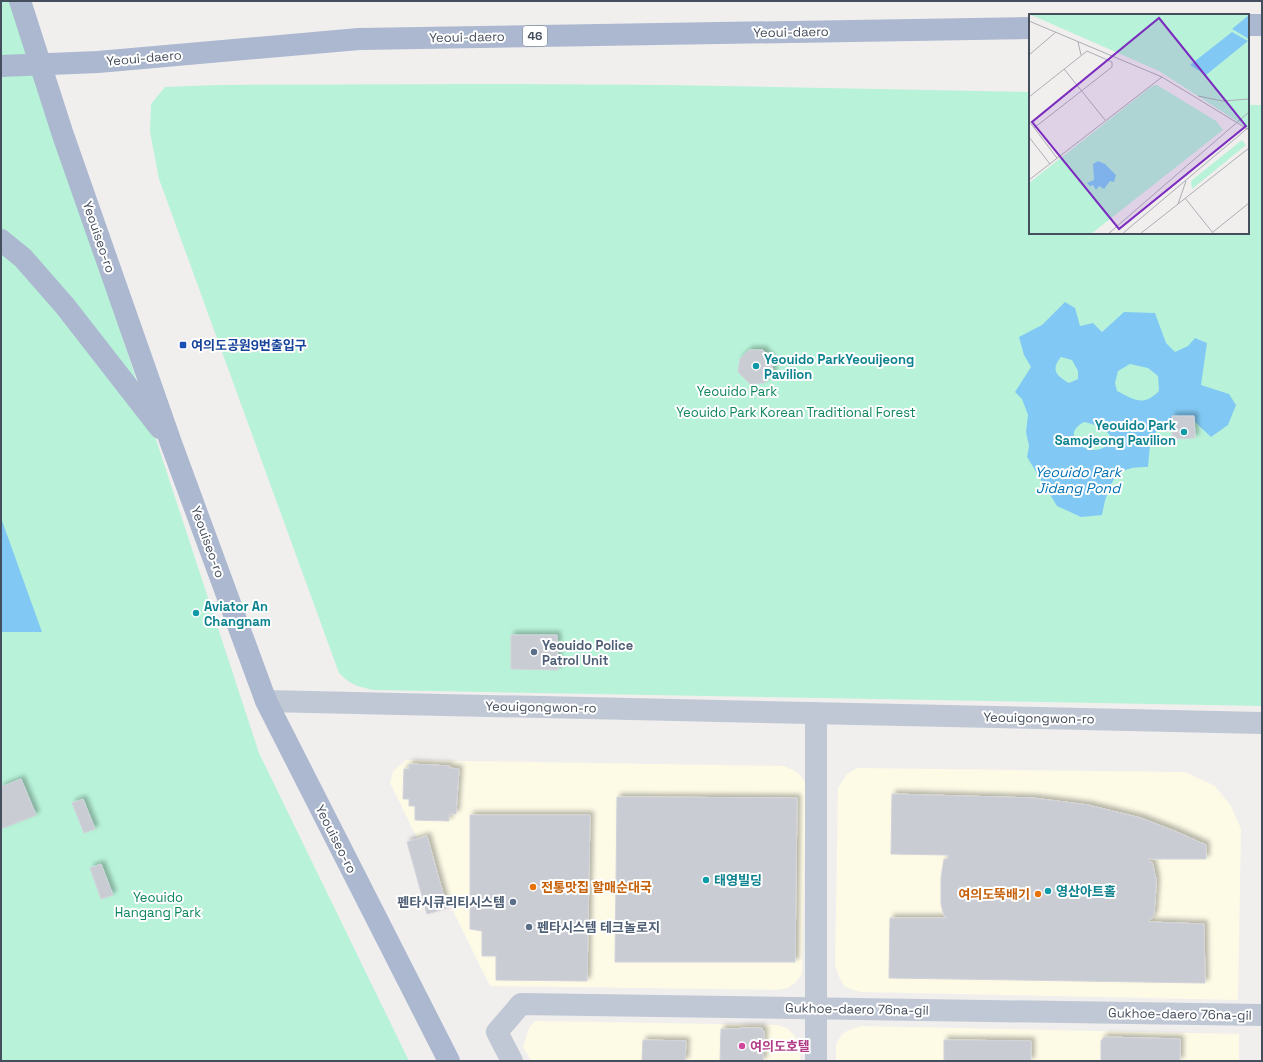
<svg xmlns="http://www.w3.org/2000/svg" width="1263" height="1062" viewBox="0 0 1263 1062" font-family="'Space Grotesk','Noto Sans KR',sans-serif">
<defs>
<filter id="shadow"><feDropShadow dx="3.5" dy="-3.5" stdDeviation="2" flood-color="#0004"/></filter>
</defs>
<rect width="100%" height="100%" fill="#f1eeee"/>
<g fill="#fdfae6">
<path d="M406,760l378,6 11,5 5,4 6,9 -4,190 -6,8 -8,6 -12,2 -286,-4 -100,-203 3,-12z"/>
<path d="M857,768l328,4 30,14 16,20 10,23 -3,171 -378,-8 -15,-5 -6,-10 -4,-12 3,-177 9,-14z"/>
<path d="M535,1021l242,4 10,3 7,7 6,9v17h-269l-8,-14 6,-19z"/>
<path d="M861,1026l378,8v27h-403v-17l6,-10 7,-4z"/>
</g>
<g fill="#b8f3d9">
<path d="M1,1h11l247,752 150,308h-408z"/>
<path d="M501,84l166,1 363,7v141h218v-128h14v601l-889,-16c-17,-4 -22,-5 -34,-17l-180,-494 -9,-47 1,-28 14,-17 52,-2z"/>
</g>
<g fill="#81c9f4" fill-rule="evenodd">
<path d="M1065,302l10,6 5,18 13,-3 9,9 22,-20 31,1 11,30 9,9 13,-6 7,-8 12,5 -6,42 28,9 7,11 -8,20 -17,12 -16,-15 -1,-6h-21l-1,5 -7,7h-7l-8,17 -2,22c-5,0 -11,0 -16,1 -22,4 -26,28 -30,47l-21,2 -24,-11 -30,-49 2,-11 -3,-14 2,-17 -6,-16 -7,-7 16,-25 -7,-12 -5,-18 23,-12zM1061,357l11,3 6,11v8l-9,4c-12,-7 -19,-13 -8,-26zM1130,364l18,4 10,8 1,15c-16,16 -24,9 -42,0l-2,-8 3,-12zM1084,422c12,3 20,5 27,15 -9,30 -58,1 -27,-15z"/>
<path d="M1,518l41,114h-41z"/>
</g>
<g fill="#caccd4" stroke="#d2d3db" filter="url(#shadow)">
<path d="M749,350h14l9,10 1,15 -9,8 -14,1 -12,-12 2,-13z"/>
<path d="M1172,416h22l1,22 -23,1z"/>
<path d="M511,635h46l1,35 -47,-1z"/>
<path d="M409,764l41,2 -1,2 10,1 -3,45h-7v7l-34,-1v-14h-6v-7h-6l1,-30h5z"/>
<path d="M21,779l15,36 -35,14v-42z"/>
<path d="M892,794l141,4 55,7 53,13 36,14 29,13v14h-57l1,4 2,-1 4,17v9l-2,25 -2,6 -3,-1v4l55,2 1,59 -316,-5 1,-60h57l-1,-2h-2l-3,-12v-26l3,-19h4v-4l-57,-1z"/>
<path d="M617,797l180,1 -2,164h-180z"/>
<path d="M83,799l12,30 -11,4 -12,-30z"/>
<path d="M470,815h120l-3,166 -91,-1v-24h-14v-25l-12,-2z"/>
<path d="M427,836l20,72 -20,6 -20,-72z"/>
<path d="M101,864l12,31 -12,4 -11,-31z"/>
<path d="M740,1028h22v3h2l-1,30h-43l1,-32h19z"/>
<path d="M1104,1037l76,2v22h-79v-20z"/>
<path d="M643,1040l43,1 -1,20h-43z"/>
<path d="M944,1040l87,1v20h-87z"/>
</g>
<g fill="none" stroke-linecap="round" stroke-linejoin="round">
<g stroke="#c0c8d5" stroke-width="22">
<path d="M266,701l996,22"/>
<path d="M512,1061l-15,-29 24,-28 741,11"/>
<path d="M816,1061v-348"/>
</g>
<g stroke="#abb8d0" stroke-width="22">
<path d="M20,1l43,134 108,308 95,258 183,360"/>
<path d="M1248,25h14"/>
<path d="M1,66l97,-4 261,-23 671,-11"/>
<path d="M1,240l22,18 42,48 95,122"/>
</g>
</g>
<rect fill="#1a4fb4" stroke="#fff" stroke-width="1.5" x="179" y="341" width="8" height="8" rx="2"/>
<g fill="#0f9aa8" stroke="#fff" stroke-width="1.5">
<circle cx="756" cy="366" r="4"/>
<circle cx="1184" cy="432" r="4"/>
<circle cx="196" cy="613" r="4"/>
<circle cx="706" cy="880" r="4"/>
<circle cx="1048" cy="891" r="4"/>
</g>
<g fill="#5c6f8a" stroke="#fff" stroke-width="1.5">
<circle cx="534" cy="652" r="4"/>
<circle cx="513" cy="902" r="4"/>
<circle cx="529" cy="927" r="4"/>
</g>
<g fill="#e8710a" stroke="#fff" stroke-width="1.5">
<circle cx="533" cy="887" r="4"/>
<circle cx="1038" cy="894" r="4"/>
</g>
<circle fill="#d1479c" stroke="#fff" stroke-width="1.5" cx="742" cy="1046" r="4"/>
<g text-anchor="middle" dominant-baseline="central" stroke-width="4" stroke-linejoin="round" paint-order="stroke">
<rect fill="#fff" stroke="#7d838e" stroke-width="1" x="523" y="26" width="24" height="20" rx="3"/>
<g font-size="12" font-weight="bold" fill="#454e5d">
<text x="535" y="36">46</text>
</g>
<g font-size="13" fill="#454e5d" stroke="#fff">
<text transform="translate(791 32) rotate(-1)">Yeoui-daero</text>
<text transform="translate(467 37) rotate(-1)">Yeoui-daero</text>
<text transform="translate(144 58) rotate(-5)">Yeoui-daero</text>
<text transform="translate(99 237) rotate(71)">Yeouiseo-ro</text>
<text transform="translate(208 542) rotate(70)">Yeouiseo-ro</text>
<text transform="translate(541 707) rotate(1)">Yeouigongwon-ro</text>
<text transform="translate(1039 718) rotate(1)">Yeouigongwon-ro</text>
<text transform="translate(336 839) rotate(63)">Yeouiseo-ro</text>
<text transform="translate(857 1009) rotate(1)">Gukhoe-daero 76na-gil</text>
<text transform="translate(1180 1014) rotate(1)">Gukhoe-daero 76na-gil</text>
</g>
<g font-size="13" font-weight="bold" fill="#164399" stroke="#fff" text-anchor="start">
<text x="191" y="345">여의도공원9번출입구</text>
</g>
<g font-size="13" font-weight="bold" fill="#0d838f" stroke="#fff" text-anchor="start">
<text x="764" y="359">Yeouido ParkYeouijeong<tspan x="764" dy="15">Pavilion</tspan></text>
<text x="1176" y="425" text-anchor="end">Yeouido Park<tspan x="1176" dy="15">Samojeong Pavilion</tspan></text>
<text x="204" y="606">Aviator An<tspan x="204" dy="15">Changnam</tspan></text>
<text x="714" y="880">태영빌딩</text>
<text x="1056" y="891">영산아트홀</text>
</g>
<g font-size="13" fill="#0e865e" stroke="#fff">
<text x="737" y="391">Yeouido Park</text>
<text x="796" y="412">Yeouido Park Korean Traditional Forest</text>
<text x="158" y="897">Yeouido<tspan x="158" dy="15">Hangang Park</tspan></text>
</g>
<g font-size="13" font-weight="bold" fill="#4e5e75" stroke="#fff" text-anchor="start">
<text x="542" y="645">Yeouido Police<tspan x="542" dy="15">Patrol Unit</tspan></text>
<text x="505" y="902" text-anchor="end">펜타시큐리티시스템</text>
<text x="537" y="927">펜타시스템 테크놀로지</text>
</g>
<g font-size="13" font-weight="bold" fill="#c56008" stroke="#fff" text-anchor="start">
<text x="541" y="887">전통맛집 할매순대국</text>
<text x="1030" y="894" text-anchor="end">여의도뚝배기</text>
</g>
<g font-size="13" font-weight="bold" fill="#b23c85" stroke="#fff" text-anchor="start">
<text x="750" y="1046">여의도호텔</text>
</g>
<g font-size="14" font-style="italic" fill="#0071b5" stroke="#fff">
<text x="1078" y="472">Yeouido Park<tspan x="1078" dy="16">Jidang Pond</tspan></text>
</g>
</g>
<g transform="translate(1029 14)">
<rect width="220" height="220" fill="#f1eeee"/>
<path d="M0,0h220v115l-90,-58zM128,71l59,36 7,9 -132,104h-62v-51l123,-97zM213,126l4,5 -54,44 -1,-8z" fill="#b8f3d9"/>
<path d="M220,1v24l-17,-10zM203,18l16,9 -42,34 -16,-10zM69,147l7,3 11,11 -2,7 -4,-1 -6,8 -5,-3 -3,4 -3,-5 -3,1 -3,-3 7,-3 -1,-16z" fill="#81c9f4"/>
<path fill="none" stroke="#acaeb4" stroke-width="1" d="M0,7l133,56 87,53M49,28l3,13M0,41l27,-23M35,55l41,51M169,82l25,5 26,-2M0,83l58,-46M0,107l28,37M5,114l78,-61v-5l-25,-11M0,123l21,27M0,166l133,-103M156,184l28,35M149,190l71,-56M184,218l36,-29M79,220l141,-122M93,220l127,-107M111,220l38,-30 8,-23"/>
<path fill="#7b2cbf" fill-opacity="0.15" stroke="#7b2cbf" stroke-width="2" d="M130,4l87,108 -127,103 -87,-107z"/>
<rect width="220" height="220" fill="none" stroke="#454e5d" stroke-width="2"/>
</g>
<rect width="1263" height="1062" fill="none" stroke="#454e5d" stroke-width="4"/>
</svg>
